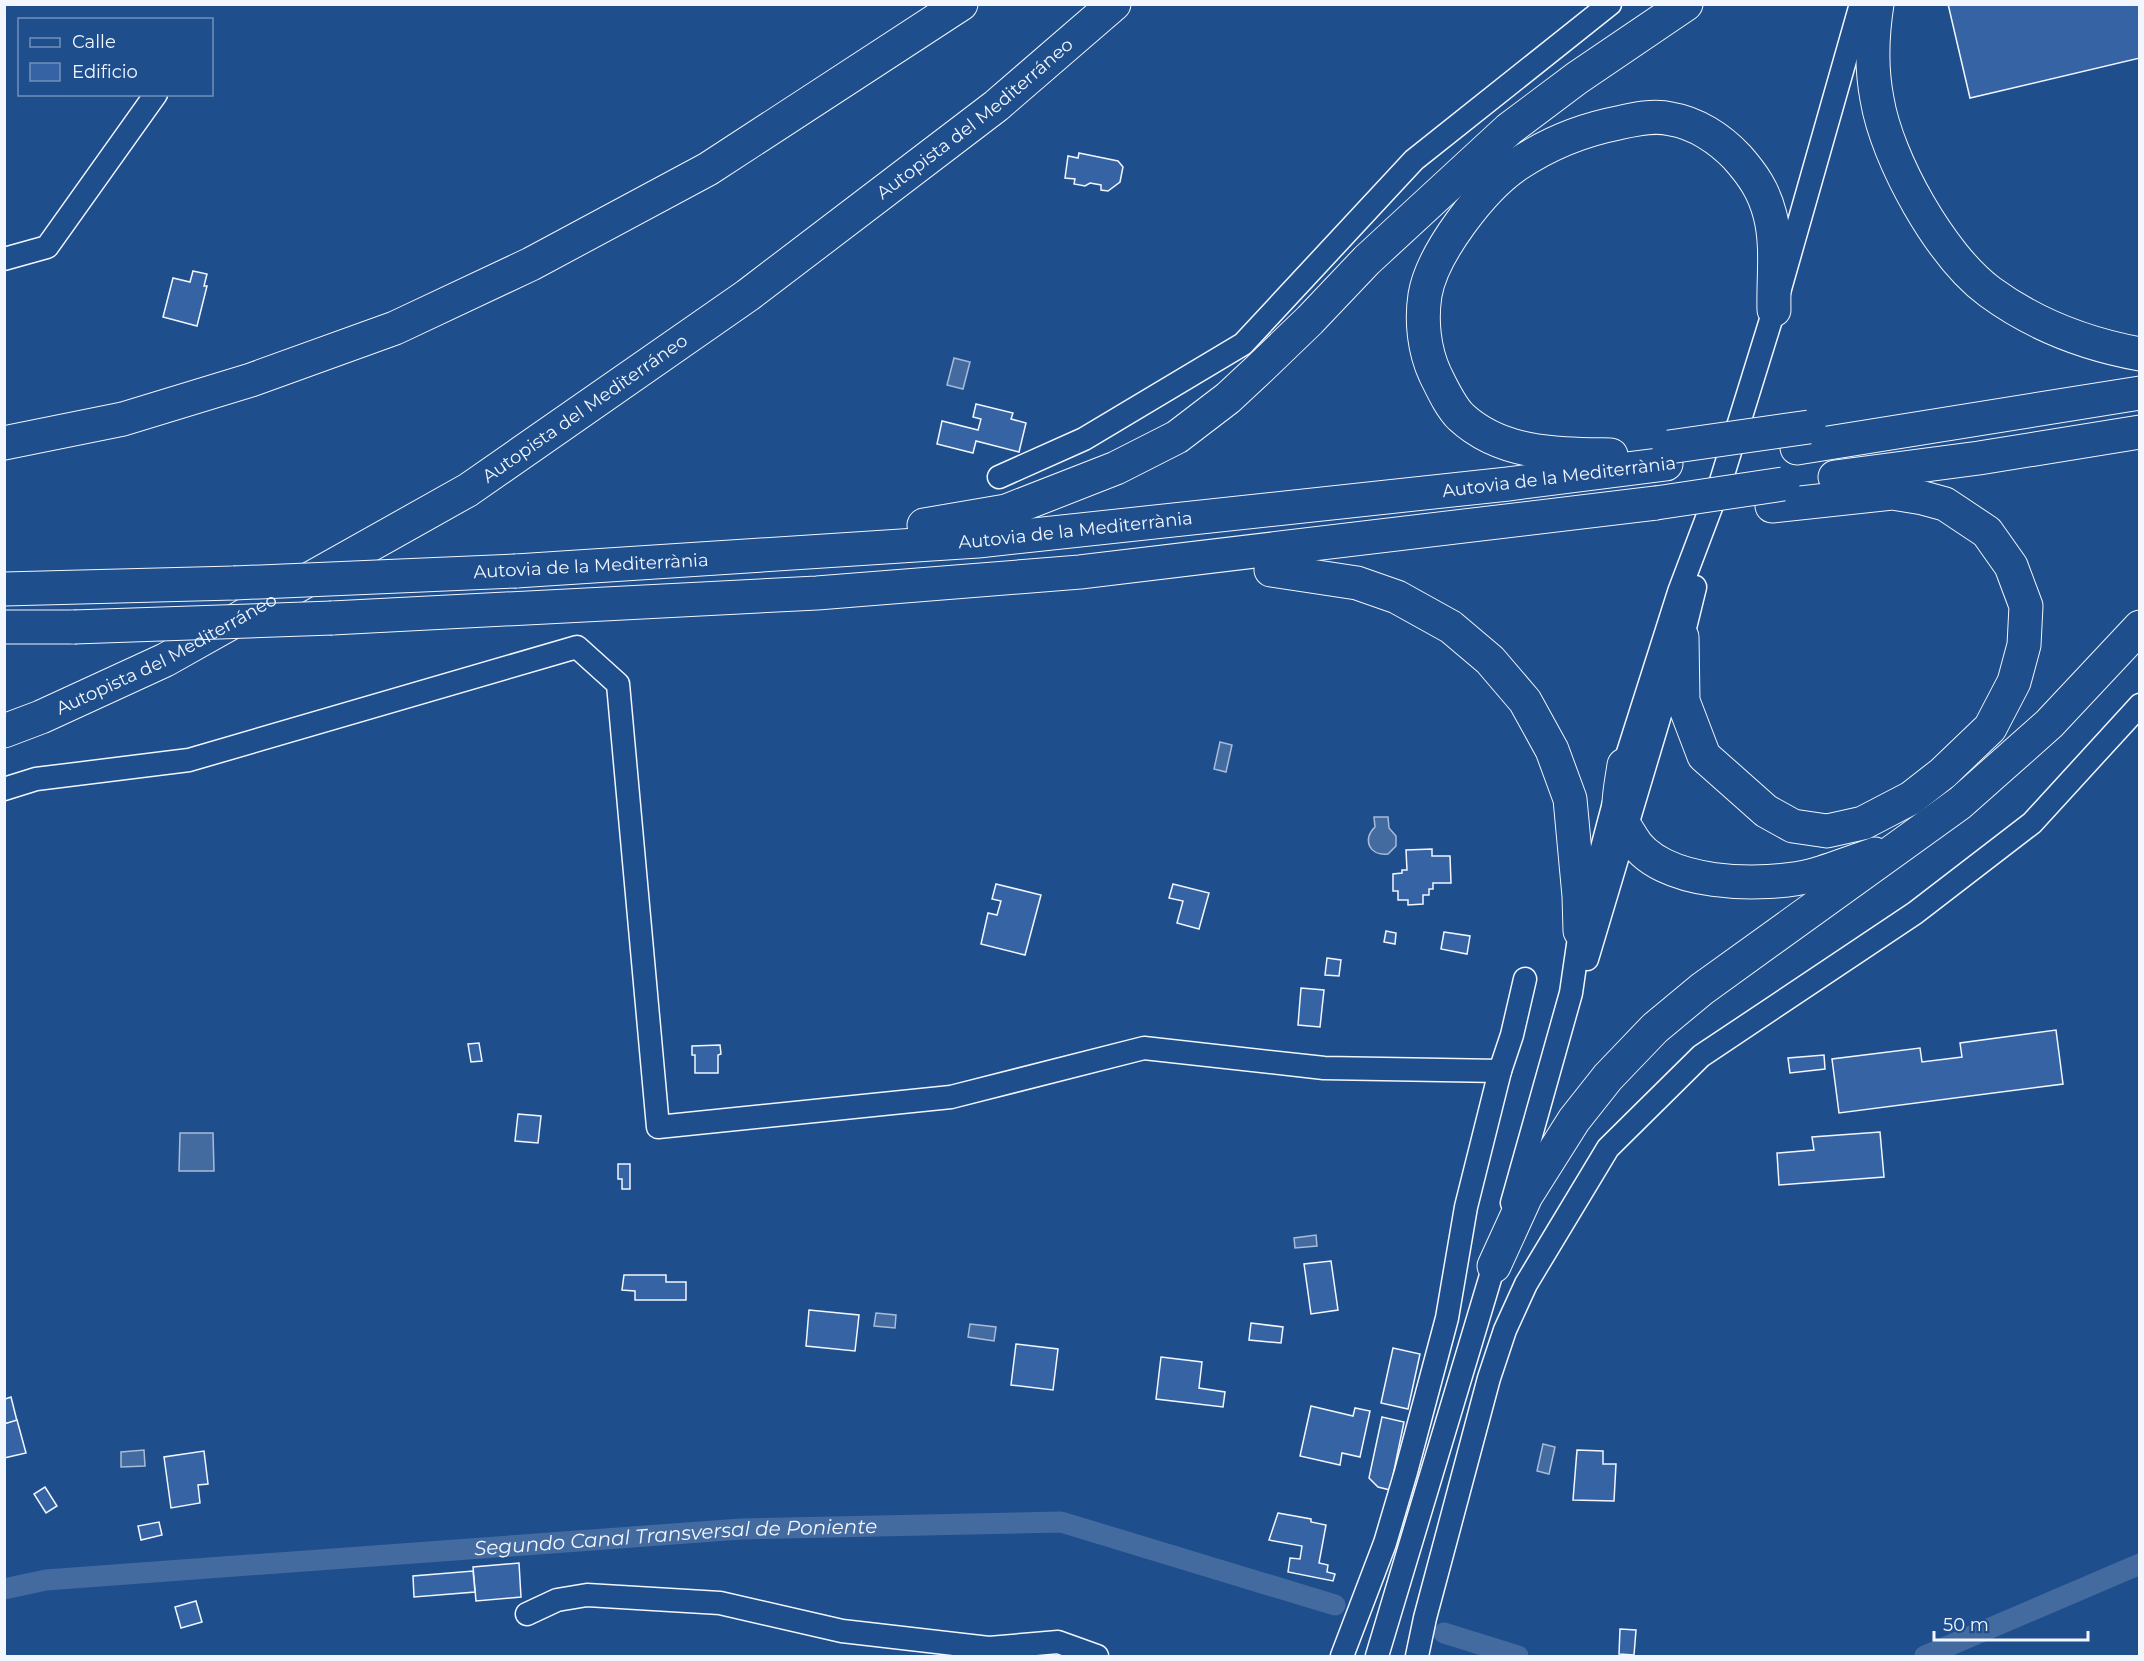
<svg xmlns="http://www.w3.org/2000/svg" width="2144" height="1661" viewBox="0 0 2144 1661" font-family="Montserrat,sans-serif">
<rect width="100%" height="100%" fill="#1f4e8c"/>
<g fill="#446ba0" stroke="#a8bbd7" stroke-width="1.5">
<path d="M954,358l16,4 -7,27 -16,-4z"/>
<path d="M1220,742l12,3 -6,27 -12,-3z"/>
<path d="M1374,817h14l1,11 7,8v10l-8,8c-19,2 -26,-15 -13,-27z"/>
<path d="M180,1133h33l1,38h-35z"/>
<path d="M1316,1235l1,11 -22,2 -1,-10z"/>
<path d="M876,1313l20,2 -1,13 -21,-2z"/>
<path d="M970,1324l26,3 -2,14 -26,-4z"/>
<path d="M1543,1444l12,3 -6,27 -12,-3z"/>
<path d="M144,1450l1,16 -24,1v-15z"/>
</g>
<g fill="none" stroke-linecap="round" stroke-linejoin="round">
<g stroke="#446ba0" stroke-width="21">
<path id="s1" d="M4,1589l42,-9 695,-51 320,-7 274,83"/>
<path d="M1444,1633l74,23"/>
<path d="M1925,1656l215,-92"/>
</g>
</g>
<g fill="#3563a3" stroke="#f2f6ff" stroke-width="1.5">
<path d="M1948,4h192v54l-170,40z"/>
<path d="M1079,153l39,8 5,6 -3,15 -12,9 -7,-1v-5l-11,-2 -5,3 -11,-2 1,-5 -10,-1 3,-22 10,2z"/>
<path d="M193,271l14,3 -3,12h3l-10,40 -34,-9 10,-39 17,4z"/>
<path d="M976,404l37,9 -2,6 15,4 -7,29 -43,-11 -3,12 -36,-9 5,-23 36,9 3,-11 -8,-2z"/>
<path d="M1432,849v7h18l1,27h-18v6h-4v6h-6v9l-15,1v-5h-10v-9h-5v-17l9,-1v-3h5l-1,-20z"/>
<path d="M996,884l45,11 -16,60 -44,-11 7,-31 9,2 4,-14 -9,-2z"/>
<path d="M1173,884l36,9 -10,36 -22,-6 6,-22 -14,-3z"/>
<path d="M1386,931l10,2 -1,11 -11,-2z"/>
<path d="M1444,932l26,4 -3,18 -26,-5z"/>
<path d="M1327,958l14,2 -2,16 -14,-1z"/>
<path d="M1301,988l23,2 -4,37 -22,-2z"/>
<path d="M2056,1030l7,54 -224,29 -7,-54 88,-11 2,14 40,-5 -2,-14z"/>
<path d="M479,1043l3,18 -11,1 -3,-18z"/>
<path d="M720,1045l1,9 -3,1v18h-23v-18h-3v-9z"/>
<path d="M1824,1055l1,14 -35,4 -2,-15z"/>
<path d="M518,1114l23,2 -3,27 -23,-2z"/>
<path d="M1880,1132l4,45 -105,8 -2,-32 37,-3 -2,-13z"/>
<path d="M618,1164h12v25h-8v-10h-4z"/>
<path d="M1331,1261l7,49 -27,4 -7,-50z"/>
<path d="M624,1275h42v7h20v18h-51v-9l-13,-1z"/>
<path d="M809,1310l50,5 -4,36 -49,-5z"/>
<path d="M1251,1323l32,4 -2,16 -32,-3z"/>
<path d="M1016,1344l42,5 -5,41 -42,-5z"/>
<path d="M1393,1348l27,6 -12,55 -27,-6z"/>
<path d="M1161,1357l41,5 -3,26 26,4 -2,15 -67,-8z"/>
<path d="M4,1396l1,3 6,-2 6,24 -13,3z"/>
<path d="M1311,1406l42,10 2,-8 15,3 -10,46 -18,-4 -2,12 -40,-9z"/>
<path d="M1382,1417l22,5 -14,68 -12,-3 -9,-9z"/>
<path d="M17,1420l9,33 -22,5v-34z"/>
<path d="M1577,1450l26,1v13h13l-2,37 -41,-1z"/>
<path d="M204,1451l4,33 -10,1 2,18 -29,5 -7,-51z"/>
<path d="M45,1487l12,19 -11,7 -12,-19z"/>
<path d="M1278,1513l33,6v3l15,3 -7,38 9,2 -1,7 8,2 -2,7 -45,-9 2,-14 10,1 2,-13 -33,-6z"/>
<path d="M159,1522l3,13 -21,5 -3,-14z"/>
<path d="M519,1563l2,34 -45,4 -3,-34z"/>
<path d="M473,1571l2,21 -61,5 -1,-21z"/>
<path d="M196,1601l6,21 -21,6 -6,-21z"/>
<path d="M1620,1629l16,1 -2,25 -15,-1z"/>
</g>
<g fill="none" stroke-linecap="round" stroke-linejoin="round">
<g stroke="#f2f6ff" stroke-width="25">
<g id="minor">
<path d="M4,259l43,-12 109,-153"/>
<path d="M999,477l85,-38 159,-95 171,-184 196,-156"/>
<path d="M4,789l32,-10 153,-19 388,-113 41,37 40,443 293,-30 193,-49 180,20 176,3 12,-36 13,-56"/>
<path d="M1587,959l93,-311 15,-61"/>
<path d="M1512,1203l59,-210 9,-62 44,-166 55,-173 42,-111 53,-171 87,-306"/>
<path d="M527,1614l30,-14 30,-5 133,8 122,28 147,17 69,-6 39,14"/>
<path d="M1342,1656l43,-113 21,-71 41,-154 19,-111 34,-136"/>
<path d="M1377,1656l121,-404"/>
<path d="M1417,1656l8,-38 64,-240 16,-48 21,-46 82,-136 93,-92 214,-143 117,-90 108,-118"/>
</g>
</g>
<g stroke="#f2f6ff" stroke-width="35">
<g id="highway">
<path d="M1877,4c-5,32 -6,64 0,95 10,61 64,157 113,193 45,33 95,52 150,62"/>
<path d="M4,443l119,-24 128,-39 144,-52 136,-64 177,-95 253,-165"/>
<path d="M1797,448l343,-55"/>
<path d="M1611,455c-53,-1 -109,0 -150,-38 -11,-11 -19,-29 -26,-43 -11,-24 -14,-53 -10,-79 7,-42 58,-108 93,-131 30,-20 64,-34 100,-41 17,-4 36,-8 53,-4 25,4 49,20 66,38 16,18 27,34 33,58 8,31 3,64 4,95"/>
<path d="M1835,477l144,-19 161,-26"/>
<path d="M924,525l82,-14 110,-43 61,-31 51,-39 29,-27 53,-51 57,-60 142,-131 68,-51 109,-74"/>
<path d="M1271,570l86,13 40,14 54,30 39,33 35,41 27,49 18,49 9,97 1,35"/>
<path id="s2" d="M516,571l462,-30 530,-57 158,-20"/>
<path d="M4,589l230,-6"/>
<path d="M332,618l485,-25 263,-21 576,-69"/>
<path d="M4,627h70"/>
<path d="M1682,637l1,64 21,55 62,55 27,15 34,5 36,-8 48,-25 32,-25 47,-45 24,-46 10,-37 2,-39 -15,-40 -24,-34 -42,-28 -22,-6 -31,-5 -120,13"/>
<path id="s3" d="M4,731l37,-14 124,-57 303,-170 280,-195 248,-189 118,-102"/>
<path d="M1624,765c-2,15 -6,31 -5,46 0,8 8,18 12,25 27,51 133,52 183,39 20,-6 41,-14 61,-21"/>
<path d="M1494,1266l32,-70 48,-76 34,-43 47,-49 47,-39 258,-186 89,-79 91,-97"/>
</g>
</g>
<use href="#minor" stroke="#1f4e8c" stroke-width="22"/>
<use href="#highway" stroke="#1f4e8c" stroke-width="33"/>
<g stroke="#f2f6ff" stroke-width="35" stroke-linecap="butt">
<g id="highway-bridge">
<path d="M1669,447l140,-20"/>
<path d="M1656,503l127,-19"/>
<path d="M234,583l282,-12"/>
<path d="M74,627l258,-9"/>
</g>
</g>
<use href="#highway-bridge" stroke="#1f4e8c" stroke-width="33"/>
</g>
<g text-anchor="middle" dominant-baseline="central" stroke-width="4.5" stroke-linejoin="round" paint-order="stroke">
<g font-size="18" fill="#f2f6ff" stroke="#1f4e8c">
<text stroke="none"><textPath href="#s3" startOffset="1152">Autopista del Mediterráneo</textPath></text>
<text stroke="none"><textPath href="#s3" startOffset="666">Autopista del Mediterráneo</textPath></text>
<text transform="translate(1559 477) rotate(-7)">Autovia de la Mediterrània</text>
<text stroke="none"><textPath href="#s2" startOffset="561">Autovia de la Mediterrània</textPath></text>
<text transform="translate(591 566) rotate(-3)">Autovia de la Mediterrània</text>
<text stroke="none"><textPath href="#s3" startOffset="180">Autopista del Mediterráneo</textPath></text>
</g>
<g font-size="20" font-style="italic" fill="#f2f6ff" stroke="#1f4e8c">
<text stroke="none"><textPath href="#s1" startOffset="674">Segundo Canal Transversal de Poniente</textPath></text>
</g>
</g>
<rect width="2144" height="1661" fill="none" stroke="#f2f6ff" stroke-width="12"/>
<rect x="18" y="18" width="195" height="78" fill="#1f4e8c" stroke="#7391ba" stroke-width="1.5"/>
<rect x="30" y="38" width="30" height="9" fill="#1f4e8c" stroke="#7391ba" stroke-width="1.5"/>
<text x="72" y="48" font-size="18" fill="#f2f6ff">Calle</text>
<rect x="30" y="63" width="30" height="18" fill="#3563a3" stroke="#7391ba" stroke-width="1.5"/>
<text x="72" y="78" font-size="18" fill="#f2f6ff">Edificio</text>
<path d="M1934 1631v9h154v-9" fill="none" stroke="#f2f6ff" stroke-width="3"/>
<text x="1943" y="1631" font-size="18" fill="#f2f6ff" stroke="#1f4e8c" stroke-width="4.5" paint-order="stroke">50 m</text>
</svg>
